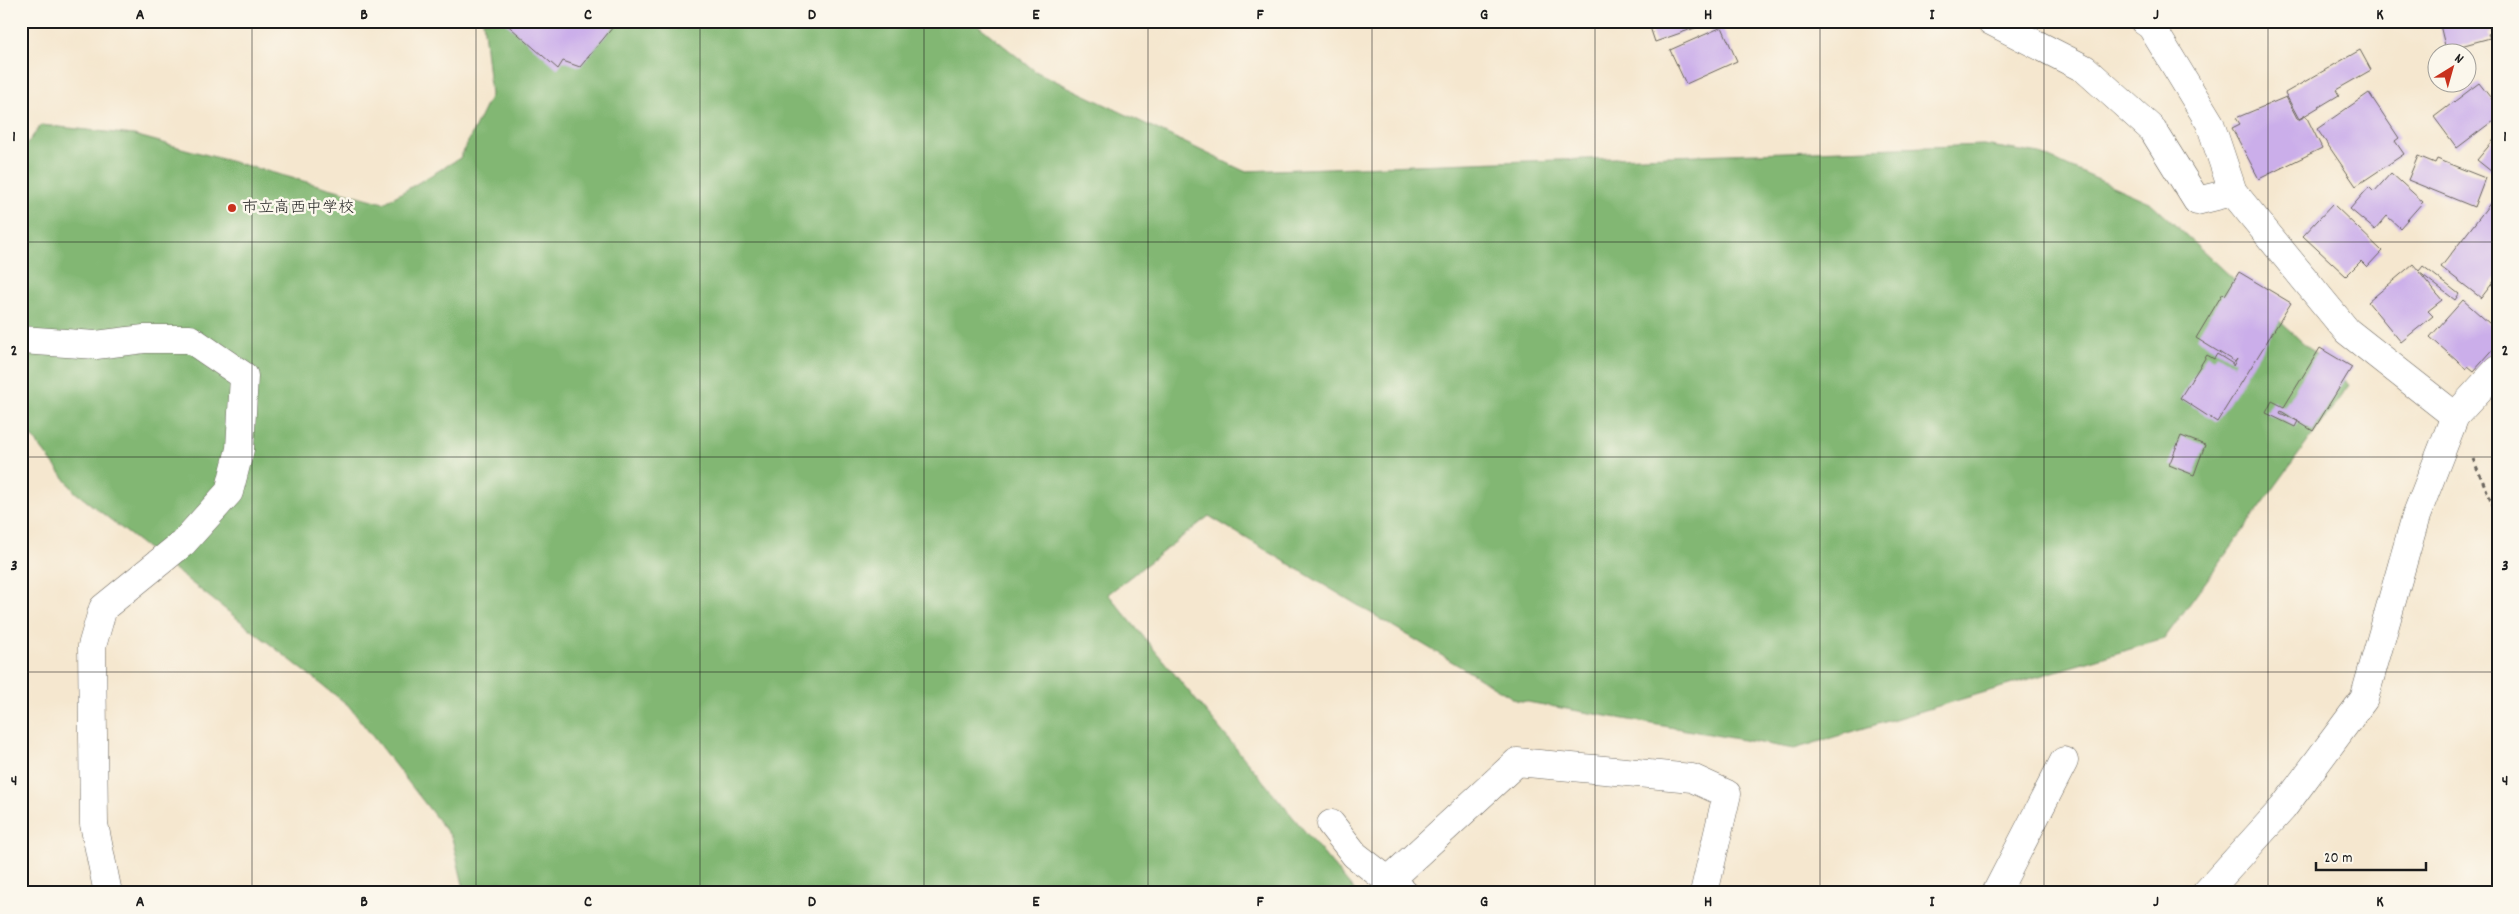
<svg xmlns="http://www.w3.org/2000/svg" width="2519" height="914" viewBox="0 0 2519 914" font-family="Dekko,'Klee One',sans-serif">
<rect width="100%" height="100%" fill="#fbf7ec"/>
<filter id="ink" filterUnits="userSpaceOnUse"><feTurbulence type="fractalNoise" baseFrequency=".02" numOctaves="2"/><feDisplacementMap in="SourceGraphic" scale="10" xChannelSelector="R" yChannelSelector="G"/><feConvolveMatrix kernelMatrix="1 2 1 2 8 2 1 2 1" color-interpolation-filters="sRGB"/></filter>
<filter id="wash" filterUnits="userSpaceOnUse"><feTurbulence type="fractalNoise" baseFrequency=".0096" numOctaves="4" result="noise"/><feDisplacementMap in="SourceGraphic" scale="20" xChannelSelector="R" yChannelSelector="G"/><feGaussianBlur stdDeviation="1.12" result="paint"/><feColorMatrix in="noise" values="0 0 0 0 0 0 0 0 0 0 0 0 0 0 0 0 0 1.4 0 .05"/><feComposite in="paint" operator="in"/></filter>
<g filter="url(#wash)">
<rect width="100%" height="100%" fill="#f5e7cf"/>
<path fill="#82b773" stroke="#4f6a48" d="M483,21h490l62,50 209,100 740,-26 56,9 111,49 198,182 -185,254 -370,110 -278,-49 -307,-184 -101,78 248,299h-891l-13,-55 -104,-133 -273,-213 -54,-70v-270l20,-27 93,10 250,68 76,-45 31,-63z"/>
<g id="blocks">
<g fill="#cbaeea">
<path d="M503,21h115l-38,46 -17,-6 -5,8z"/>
<path d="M1648,21h57l1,3 -51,18z"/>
<path d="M2439,21h49l3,12 -3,1 2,4 -44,12z"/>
<path d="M1722,27l15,34 -51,23 -16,-34z"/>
<path d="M2360,50l11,20 -35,20 3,5 -40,24 -14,-26z"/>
<path d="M2479,83l19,24v10l-41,31 -23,-31z"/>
<path d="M2369,93l30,45 -4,3 9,13 -48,32 -39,-57z"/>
<path d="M2286,97l12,23 8,-4 16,32 -63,31 -27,-51 8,-4 -4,-6z"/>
<path d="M2498,135v35l-3,-2 -3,4 -15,-12z"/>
<path d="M2418,156l17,7 2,-4 48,19 -11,29 -66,-27z"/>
<path d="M2391,173l32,29 -23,26 -13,-12 -12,14 -25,-21 19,-22 5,5z"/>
<path d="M2495,197l3,2v77l-17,22 -40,-31z"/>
<path d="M2333,204l49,47 -15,16 -6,-6 -15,15 -43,-40z"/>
<path d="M2413,264l6,7 4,-5 36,28 -4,6 -36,-28 23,28 -14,11 5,5 -32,26 -33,-40z"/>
<path d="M2239,272l52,31 -74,119 -37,-24 27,-43 7,4 3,-5 16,10v2l4,-7 -2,3 -39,-24 27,-45 2,2z"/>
<path d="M2463,300l35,31v13l-24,27 -6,-5 -2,3 -36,-32z"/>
<path d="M2320,348l32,19 -39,64 -32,-20 -1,2 18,8 -3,6 -29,-14 6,-12 12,6z"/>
<path d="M2181,436l24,9 -11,30 -25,-10z"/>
</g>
</g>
</g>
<g filter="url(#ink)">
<use href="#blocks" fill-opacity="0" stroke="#68635b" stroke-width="1"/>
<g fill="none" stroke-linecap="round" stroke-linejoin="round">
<g stroke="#68635b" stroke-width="29">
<g id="minor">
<path d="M1991,21l94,48 68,61 44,71 36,-9"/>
<path d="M2144,21l7,5 59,97 23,69 114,139 108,85"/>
<path d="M21,340l75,5 48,-6h46l54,37 -4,73 -11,43 -46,51 -80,65 -11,38 2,178 14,69"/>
<path d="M1331,824l24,31 49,38"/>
<path d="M1388,881l129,-119 175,16 35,16 -23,99"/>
<path d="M1996,893l68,-132"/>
<path d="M2206,893l77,-85 81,-109 52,-183 39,-100 43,-47"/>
</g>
</g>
<path stroke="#68635b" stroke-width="3" stroke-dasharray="4 4" stroke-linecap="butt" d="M2473,459l25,57"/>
<use href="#minor" stroke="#fff" stroke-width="28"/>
</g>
</g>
<path fill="none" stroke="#1c1c1c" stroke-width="1" stroke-opacity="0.55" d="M252,21v872M476,21v872M700,21v872M924,21v872M1148,21v872M1372,21v872M1595,21v872M1820,21v872M2044,21v872M2268,21v872M21,242h2477M21,457h2477M21,672h2477"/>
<circle fill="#c8321e" stroke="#fbf7ec" stroke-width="2" cx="232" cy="208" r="5"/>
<g text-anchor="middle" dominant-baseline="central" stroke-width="5" stroke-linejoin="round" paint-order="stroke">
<g font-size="16" fill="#1c1c1c" stroke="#fbf7ec" text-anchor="start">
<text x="242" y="208">市立高西中学校</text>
</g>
</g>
<rect width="2519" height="914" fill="none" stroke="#fbf7ec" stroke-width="55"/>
<g transform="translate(2452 68) rotate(37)"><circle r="24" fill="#fbf7ec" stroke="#a29f99"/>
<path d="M0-4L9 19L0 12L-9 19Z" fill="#c8321e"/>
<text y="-8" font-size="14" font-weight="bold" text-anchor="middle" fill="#1c1c1c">N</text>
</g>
<path d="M2316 862v8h110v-8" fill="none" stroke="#1c1c1c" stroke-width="2.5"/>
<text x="2324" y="862" font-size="15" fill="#1c1c1c" stroke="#fbf7ec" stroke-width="4" paint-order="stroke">20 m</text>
<rect x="28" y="28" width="2464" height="858" fill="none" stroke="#1c1c1c" stroke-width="2"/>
<g font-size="16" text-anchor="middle" font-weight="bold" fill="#1c1c1c">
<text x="140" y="19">A</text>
<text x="364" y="19">B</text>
<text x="588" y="19">C</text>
<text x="812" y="19">D</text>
<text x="1036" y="19">E</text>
<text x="1260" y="19">F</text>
<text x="1484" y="19">G</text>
<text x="1708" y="19">H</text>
<text x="1932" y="19">I</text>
<text x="2156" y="19">J</text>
<text x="2380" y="19">K</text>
<text x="14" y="141">1</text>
<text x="2505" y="141">1</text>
<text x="14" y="355">2</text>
<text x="2505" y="355">2</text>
<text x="14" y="570">3</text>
<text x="2505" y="570">3</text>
<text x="14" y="785">4</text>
<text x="2505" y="785">4</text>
<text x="140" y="906">A</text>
<text x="364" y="906">B</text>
<text x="588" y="906">C</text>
<text x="812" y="906">D</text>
<text x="1036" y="906">E</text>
<text x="1260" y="906">F</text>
<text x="1484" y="906">G</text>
<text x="1708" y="906">H</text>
<text x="1932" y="906">I</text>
<text x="2156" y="906">J</text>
<text x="2380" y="906">K</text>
</g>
</svg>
